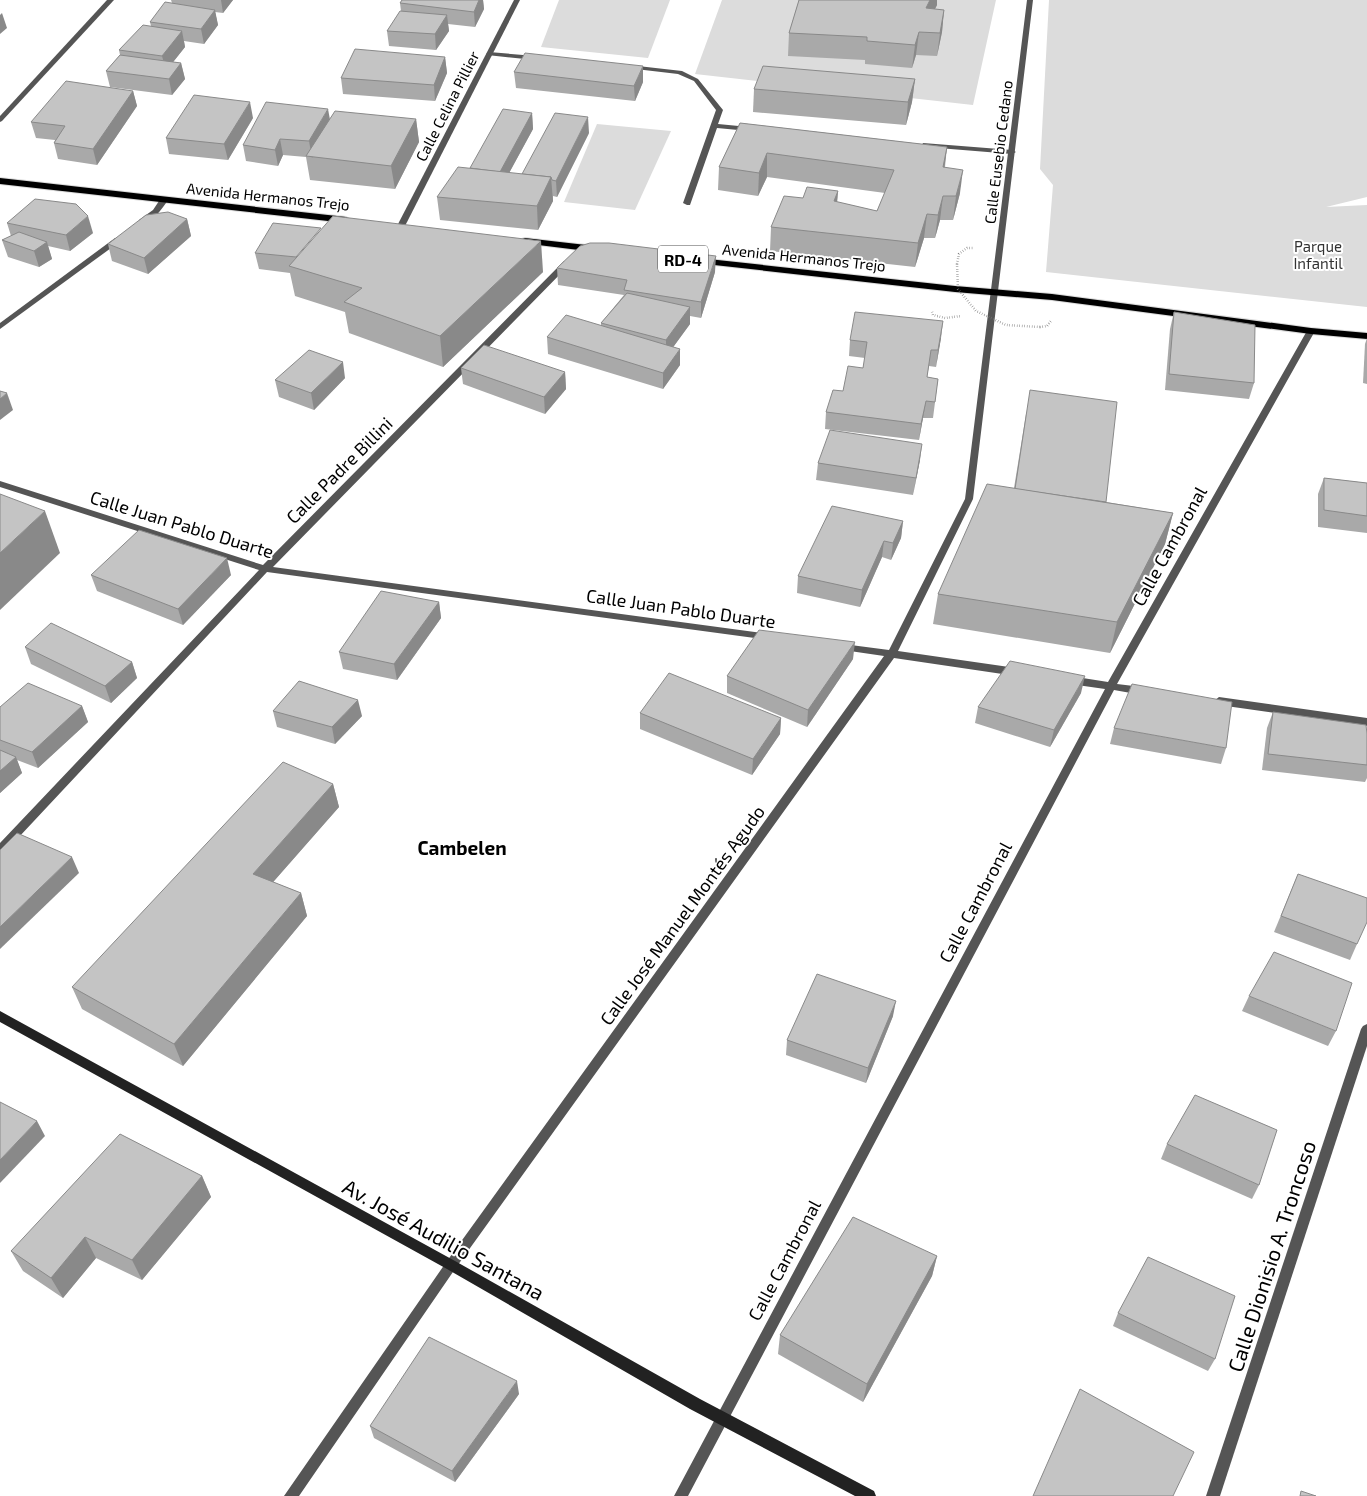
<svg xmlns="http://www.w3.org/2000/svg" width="1367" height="1496" viewBox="0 0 1367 1496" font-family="'Exo 2',sans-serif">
<rect width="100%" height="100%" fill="#fff"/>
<g fill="#dcdcdc">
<path d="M559,0h111l-22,58 -107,-11z"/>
<path d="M722,0h274l-23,105 -278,-31z"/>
<path d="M1049,0h318v197l-41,10 41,-2v102l-321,-35 7,-87 -13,-16z"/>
<path d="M597,124l74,7 -36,79 -71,-8z"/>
</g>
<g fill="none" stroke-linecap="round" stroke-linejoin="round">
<g stroke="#dbdbdb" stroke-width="2">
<g id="primary">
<path d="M0,178l346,39 5,3 -5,3 -346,-39z"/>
<path d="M525,238l70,8 5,3 -5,3 -73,-9v-4z"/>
<path d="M699,258l256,28 97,8 259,34 56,5v6l-56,-5 -259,-34 -97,-8 -259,-29 -2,-2z"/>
</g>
</g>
<g stroke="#777" stroke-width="2.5" stroke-dasharray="0.5 2" stroke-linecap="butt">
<path d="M957,264l2,-10 8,-6h7"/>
<path d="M932,312l1,3 12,3 16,-2"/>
<path d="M1040,327l7,-1 4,-5"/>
</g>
<g fill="#555" fill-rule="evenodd">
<path d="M489,52l46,4 3,2 -3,2 -48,-5 -1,-1z"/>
<path d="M629,65l53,6 16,8 25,31 -5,14 31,3 4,2 -4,2 -32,-3 -27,77h-3l-4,-2 33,-93 -22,-29 -16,-7 -51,-6v-2z"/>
<path d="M923,143l89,7 4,2 -4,2 -86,-7 -4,-2z"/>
</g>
<g fill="#555" fill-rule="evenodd">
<path d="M107,0h7l-112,121 -2,1v-6z"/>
<path d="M514,0h6l-115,226 -4,2h-3l-1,-2z"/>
<path d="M1027,0h6l-60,499 -75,152 118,17 5,4 -5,4 -122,-18 -439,611 -156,227h-15l163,-235 437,-605 -41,-6 -5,-3 5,-3 46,6 76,-151z"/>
<path d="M161,198h6l1,2c-7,10 -16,24 -29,24v-4l14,-10z"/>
<path d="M115,238h3l4,2 -122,89v-6z"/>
<path d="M564,261h3l4,2 -298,304 496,67 5,3 -2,2 -3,1 -502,-68 -263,281 -4,1v-11l259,-273 -259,-83v-6l263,84z"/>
<path d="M1308,329h3l4,2 -198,353 25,3 5,4 -5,4 -28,-5 -426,806h-14l431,-807 -35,-5 -5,-4 5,-4 38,6z"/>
<path d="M1219,697l148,21v8l-148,-21 -5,-4z"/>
<path d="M1367,1024v22l-147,450h-14l155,-467 2,-3z"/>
</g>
<path fill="#222" fill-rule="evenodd" d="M0,1011l455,250 245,138 174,92 2,5h-21l-165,-87 -243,-140 -447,-247z"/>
<use href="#primary" fill="#000" fill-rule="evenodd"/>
<path stroke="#777" stroke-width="2.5" stroke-dasharray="0.5 2" stroke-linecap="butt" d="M957,264l1,25 18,22 30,14 34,2"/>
</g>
<g fill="#a9a9a9">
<path d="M171,0h62l-10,13 -8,-1 3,13 -14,19 -20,-3 1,6 -12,15 8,1 4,16 -13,16 -62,-8 -4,-16 14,-16 -1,-5 32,-24 -1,-4 22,-19z"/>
<path d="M402,0h81l1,9 -9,18 -27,-3 1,7 -13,19 -47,-4 -2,-15 14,-20 -1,-8z"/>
<path d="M799,0h138v5l-2,4 9,1 -2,22 -5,24 -21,-1 -4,13 -47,-4v-4l-77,-4 1,-23z"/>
<path d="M445,57l2,16 -12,28 -92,-7 -2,-16z"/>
<path d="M514,72l129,10 -8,19 -119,-13z"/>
<path d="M915,79l-3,23 -6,23 -153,-13 1,-23z"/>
<path d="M133,91l4,15 -40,59 -39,-6 -4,-16 1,-3 -19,-2 -5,-16z"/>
<path d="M532,113l1,16 -24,44 13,1 67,-41 -32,64 -4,-1v5l-15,29 -98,-10 -3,-23 33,-28z"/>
<path d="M253,118l-25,42 -59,-6 -3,-16z"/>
<path d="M330,119h86l3,23 -24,47 -85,-9 -4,-23 -23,-2 -5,11 -32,-5 -3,-16z"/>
<path d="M740,123l207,24 -2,20 15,26 -7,27h-13l-5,18h-11l-9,29 -145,-16 1,-24 32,-29 35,-7 -1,11 40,9 8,-18 -118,-16 -9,19 -40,-6 1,-23z"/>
<path d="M187,219l4,17 -43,38 -36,-13 -4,-17z"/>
<path d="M7,223l86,10 -23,18 -22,-5 4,13 -13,8 -31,-10 -6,-17 9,-4z"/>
<path d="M255,253l288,19 -100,95 -94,-34 -4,-21 -50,-16 -5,-23 -31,-4z"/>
<path d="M557,268l158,4 -14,46 -11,-2v8l-17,23 7,18 -17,24 -115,-35 -1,-17 54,-11v-3l23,-28 -66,-10z"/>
<path d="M1174,312l80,71 -5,16 -84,-9 5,-61z"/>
<path d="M941,338l-5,29 -7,-1 -2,11 11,2 -5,39h-10l-4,22 -94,-11 1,-17 37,-44 2,-10 -16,-2 1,-16z"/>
<path d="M1367,338v46l-4,-1 2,-39z"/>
<path d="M461,368l104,4 1,17 -21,25 -82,-30z"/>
<path d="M345,378l-31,32 -35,-13 -4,-17z"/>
<path d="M1026,414l80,88 67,11 -8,31 -55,109 -177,-29 5,-30 76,-106z"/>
<path d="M920,460l-7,35 -97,-15 2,-17z"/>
<path d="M1324,478l43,5v50l-49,-6v-33z"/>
<path d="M903,521l-2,17 -10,22 -9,-3 -22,50 -63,-14 1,-17z"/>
<path d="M91,575h140l-48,50 -86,-34z"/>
<path d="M439,602l2,16 -44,62 -54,-11 -4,-17z"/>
<path d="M25,647l107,15 5,16 -26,25 -80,-39z"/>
<path d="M853,659l-46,68 -80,-34v-17z"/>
<path d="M1081,693l-31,54 -75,-24 3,-16z"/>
<path d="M82,706l6,16 -50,46 -21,-8 5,13 -22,20v-86z"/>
<path d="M273,711l89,5 -27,28 -58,-17z"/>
<path d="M1273,712l94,22v44l-2,4 -103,-12 5,-42z"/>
<path d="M640,713l141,5 -1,16 -28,41 -112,-46z"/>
<path d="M1114,728l112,20 -5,16 -111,-20z"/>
<path d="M333,784l6,23 -66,75 28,11 6,23 -124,150 -101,-57 -10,-22z"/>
<path d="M1298,874l59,70 -7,16 -76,-28z"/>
<path d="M1249,996l87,35 -8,15 -86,-35z"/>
<path d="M893,1016l-27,67 -80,-28 1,-15z"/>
<path d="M1167,1144l92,41 -7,14 -91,-40z"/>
<path d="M202,1176l9,21 -69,83 -46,-22 -33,40 -40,-27 -12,-20z"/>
<path d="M937,1256l-5,20 -69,126 -85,-48 2,-19z"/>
<path d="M1118,1313l97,46 -7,12 -95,-45z"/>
<path d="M519,1394l-64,88 -81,-44 -4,-12z"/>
</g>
<g fill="#898989">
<path d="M221,0h12l-10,13z"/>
<path d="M479,0h4l1,9 -9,18 -1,-15z"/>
<path d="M930,0h7v5l-13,25 2,-22z"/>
<path d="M215,10l3,15 -14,19 -3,-15z"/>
<path d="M944,10l-2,22 -5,24 3,-23z"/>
<path d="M2,13l5,15 -7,6v-19z"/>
<path d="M447,15l2,16 -13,19 -1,-16z"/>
<path d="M182,31l3,16 -19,24 -4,-15z"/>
<path d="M919,32l-3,23 -4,13 3,-23z"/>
<path d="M445,57l2,16 -12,28 -1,-16z"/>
<path d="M181,63l4,16 -13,16 -3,-16z"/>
<path d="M643,66v16l-8,19 -1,-15z"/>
<path d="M915,79l-3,23 -6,23 2,-23z"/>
<path d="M133,91l4,15 -40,59 -4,-16z"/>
<path d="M250,102l3,16 -25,42 -4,-16z"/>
<path d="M328,109l3,16 -19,33 -3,-17z"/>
<path d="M532,113l1,16 -32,59 -1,-16z"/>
<path d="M588,117l1,16 -32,64 -1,-16z"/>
<path d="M416,119l3,23 -24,47 -4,-23z"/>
<path d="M280,139l3,16 -5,11 -3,-16z"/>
<path d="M947,147l-3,23 -1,-3z"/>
<path d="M767,153v24l-9,19 1,-23z"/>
<path d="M963,170l-3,23 -7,27 3,-24z"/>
<path d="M551,177l2,24 -15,29 -1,-24z"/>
<path d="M838,191l-2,24 -2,-14z"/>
<path d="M943,196l-3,24 -5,18 3,-23z"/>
<path d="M927,214l-3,24 -9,29 3,-24z"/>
<path d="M88,216l5,17 -23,18 -4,-16z"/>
<path d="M187,219l4,17 -43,38 -4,-16z"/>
<path d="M541,241l2,31 -100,95 -3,-31z"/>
<path d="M47,242l5,17 -13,8 -5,-16z"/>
<path d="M716,256l-1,16 -14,46v-16z"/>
<path d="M690,307v17l-24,33v-17z"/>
<path d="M943,321l-2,17 -5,29 2,-17z"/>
<path d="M680,349v16l-17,24v-16z"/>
<path d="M343,362l2,16 -31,32 -3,-17z"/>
<path d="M565,372l1,17 -21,25 -1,-17z"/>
<path d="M7,393l6,17 -13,10v-21z"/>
<path d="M926,401l-3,17 -4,22 2,-16z"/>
<path d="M922,444l-2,16 -7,35z"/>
<path d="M45,511l15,42 -60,57v-57z"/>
<path d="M1173,513l-8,31 -55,109 7,-31z"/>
<path d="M903,521l-2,17 -10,22 2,-17z"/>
<path d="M884,541l-2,16 -22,50 2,-17z"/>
<path d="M227,558l4,17 -48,50 -5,-16z"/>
<path d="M439,602l2,16 -44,62 -3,-16z"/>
<path d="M855,642l-2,17 -46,68 1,-17z"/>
<path d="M132,662l5,16 -26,25 -6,-17z"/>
<path d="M1085,676l-4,17 -31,54 4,-17z"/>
<path d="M358,700l4,16 -27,28 -3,-17z"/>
<path d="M82,706l6,16 -50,46 -6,-16z"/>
<path d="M781,718l-1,16 -28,41 1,-16z"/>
<path d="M16,757l6,16 -22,20v-22z"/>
<path d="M333,784l6,23 -79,90 -7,-23z"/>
<path d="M72,857l7,16 -79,76v-22z"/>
<path d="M301,893l6,23 -124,150 -9,-22z"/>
<path d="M896,1001l-3,15 -27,67 2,-15z"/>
<path d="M37,1121l8,15 -45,47v-23z"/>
<path d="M202,1176l9,21 -69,83 -10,-20z"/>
<path d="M85,1237l11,21 -33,40 -12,-20z"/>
<path d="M937,1256l-5,20 -69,126 4,-18z"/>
<path d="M517,1381l2,13 -64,88 -3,-11z"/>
</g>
<g fill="#c4c4c4" stroke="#898989">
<path d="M402,0h77l-5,12 -74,-9z"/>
<path d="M799,0h131l-4,8 18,2 -4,23 -21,-1 -4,13 -48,-4v-4l-78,-4z"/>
<path d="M165,2l50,8 -14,19 -51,-7z"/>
<path d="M400,11l47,4 -12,19 -48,-3z"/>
<path d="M143,25l39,6 -20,25 -43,-6z"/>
<path d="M355,49l90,8 -11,28 -93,-7z"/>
<path d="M525,53l118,13 -9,20 -120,-14z"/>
<path d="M120,55l61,8 -12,16 -63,-8z"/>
<path d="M763,66l152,13 -7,23 -154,-13z"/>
<path d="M66,81l67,10 -40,58 -39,-6 11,-17 -34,-4z"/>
<path d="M194,95l56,7 -26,42 -58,-6z"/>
<path d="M266,102l62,7 -19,32 -29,-2 -5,11 -32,-5z"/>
<path d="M503,109l29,4 -32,59 -30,-4z"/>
<path d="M335,111l81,8 -25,47 -85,-10z"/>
<path d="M555,113l33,4 -32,64 -4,-1 -1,-3 -29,-3z"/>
<path d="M740,123l207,24 -4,20 20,3 -7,26h-13l-5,19 -11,-1 -9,29 -147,-16 13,-31 19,2 4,-11 31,4 -4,10 43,10 17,-41 -127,-17 -8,20 -40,-6z"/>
<path d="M458,167l93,10 -14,29 -100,-9z"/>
<path d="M35,199l41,5 12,12 -22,19 -59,-12z"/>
<path d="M168,212l19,7 -43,39 -36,-14 38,-29z"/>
<path d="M333,216l208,25 -101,95 -96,-34 18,-14 -73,-22z"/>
<path d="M273,223l48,5 -25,29 -41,-4z"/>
<path d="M19,232l28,10 -13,9 -32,-11z"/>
<path d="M590,243h19l107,13 -15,46 -77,-12 3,-10 -70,-12 23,-22z"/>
<path d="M627,293l63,14 -24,33 -65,-17z"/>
<path d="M855,312l88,9 -5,29h-7l-4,27 11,2 -3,23 -9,-1 -5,23 -95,-12 7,-22 10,1 5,-25 15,2 4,-26 -17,-2z"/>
<path d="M1174,312l81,13 -1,58 -85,-9z"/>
<path d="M566,315l114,34 -17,24 -116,-36z"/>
<path d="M484,345l81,27 -21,25 -83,-29z"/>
<path d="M309,350l34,12 -32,31 -36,-13z"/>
<path d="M1030,390l87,12 -11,100 -91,-13z"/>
<path d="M0,391l7,2 -7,6z"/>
<path d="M830,430l92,14 -6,34 -98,-15z"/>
<path d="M1324,478l43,5v33l-43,-6z"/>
<path d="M987,484l186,29 -56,109 -179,-28z"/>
<path d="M0,494l45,17 -45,42z"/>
<path d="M832,506l71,15 -10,22 -9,-2 -22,49 -64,-14z"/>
<path d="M139,530l88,28 -49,51 -87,-34z"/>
<path d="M381,591l58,11 -45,62 -55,-12z"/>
<path d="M51,623l81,39 -27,24 -80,-39z"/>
<path d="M759,630l96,12 -47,68 -81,-34z"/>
<path d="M1010,661l75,15 -31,54 -76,-23z"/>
<path d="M669,673l112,45 -28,41 -113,-46z"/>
<path d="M299,681l59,19 -26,27 -59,-16z"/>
<path d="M28,683l54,23 -50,46 -32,-12v-33z"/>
<path d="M1132,684l100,18 -6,46 -112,-20z"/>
<path d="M1273,712l93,13 1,9v31l-99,-11z"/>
<path d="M0,750l16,7 -16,14z"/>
<path d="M283,762l50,22 -80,90 48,19 -127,151 -102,-57z"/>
<path d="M17,833l55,24 -72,70v-77z"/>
<path d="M1298,874l69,24v24l-10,22 -76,-28z"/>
<path d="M1274,952l78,31 -16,48 -87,-35z"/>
<path d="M817,974l79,27 -28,67 -81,-28z"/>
<path d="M1195,1095l82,35 -18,55 -92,-41z"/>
<path d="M0,1102l37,19 -37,39z"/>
<path d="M120,1134l82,42 -70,84 -47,-23 -34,41 -40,-27z"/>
<path d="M853,1217l84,39 -70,128 -87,-49z"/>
<path d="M1148,1257l87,39 -20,63 -97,-46z"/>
<path d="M429,1337l88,44 -65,90 -82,-45z"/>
<path d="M1080,1389l114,63 -21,44h-140z"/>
<path d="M1301,1491l15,5h-16z"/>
</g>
<g text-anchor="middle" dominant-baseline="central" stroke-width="4" stroke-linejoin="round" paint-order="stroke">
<g font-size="15" fill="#000" stroke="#fff">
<text transform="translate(447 106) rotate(-63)">Calle Celina Pillier</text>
<text transform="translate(998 152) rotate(-83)">Calle Eusebio Cedano</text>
<text transform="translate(268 196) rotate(6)">Avenida Hermanos Trejo</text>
<text transform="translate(804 257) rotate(6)">Avenida Hermanos Trejo</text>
</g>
<g font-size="15" fill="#333" stroke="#fff">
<text x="1318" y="246">Parque<tspan x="1318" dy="17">Infantil</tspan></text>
</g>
<rect fill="#fff" stroke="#4c4c4c" stroke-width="1" x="658" y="245.5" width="50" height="27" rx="4"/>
<g font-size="16" font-weight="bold" fill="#000">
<text x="683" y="259">RD-4</text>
</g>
<g font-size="18" fill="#000" stroke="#fff">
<text transform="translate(339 470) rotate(-45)">Calle Padre Billini</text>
<text transform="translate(182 524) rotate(17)">Calle Juan Pablo Duarte</text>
<text transform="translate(1169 546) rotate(-61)">Calle Cambronal</text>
<text transform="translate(681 608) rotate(8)">Calle Juan Pablo Duarte</text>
<text transform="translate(975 902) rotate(-62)">Calle Cambronal</text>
<text transform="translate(682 915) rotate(-54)">Calle José Manuel Montés Agudo</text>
<text transform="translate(784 1260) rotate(-62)">Calle Cambronal</text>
</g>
<g font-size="19" font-weight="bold" fill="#000" stroke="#fff">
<text x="462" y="847">Cambelen</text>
</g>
<g font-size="21" fill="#000" stroke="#fff">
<text transform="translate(444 1239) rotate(29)">Av. José Audilio Santana</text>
<text transform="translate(1271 1256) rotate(-72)">Calle Dionisio A. Troncoso</text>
</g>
</g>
</svg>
